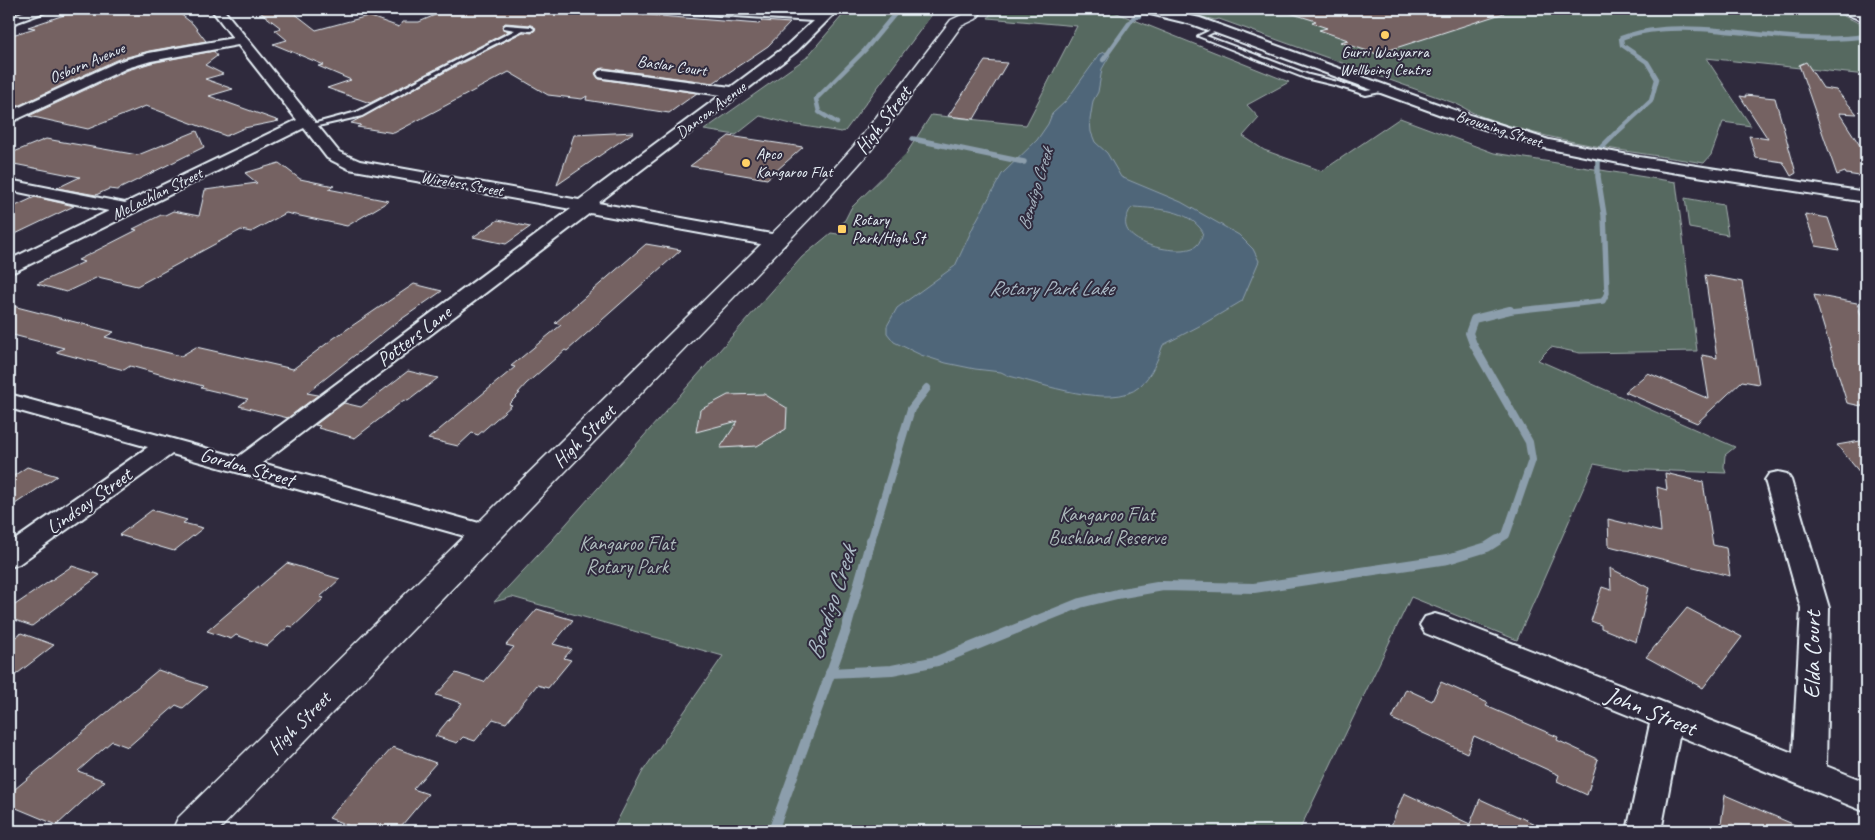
<svg xmlns="http://www.w3.org/2000/svg" width="1875" height="840" viewBox="0 0 1875 840" font-family="Caveat,sans-serif">
<rect width="100%" height="100%" fill="#2f2a3d"/>
<filter id="ink" filterUnits="userSpaceOnUse"><feTurbulence type="fractalNoise" baseFrequency=".02" numOctaves="2"/><feDisplacementMap in="SourceGraphic" scale="10" xChannelSelector="R" yChannelSelector="G"/><feConvolveMatrix kernelMatrix="1 2 1 2 8 2 1 2 1" color-interpolation-filters="sRGB"/></filter>
<g filter="url(#ink)">
<g fill="#576961" stroke="#a0adac">
<path d="M848,9h88l-91,122 -4,1 -50,-8 -31,-8 -24,19 -32,-5 102,-72z"/>
<path d="M994,9h113l182,73 -42,23 12,13 -16,18 21,14 58,21 78,-53 94,35 182,29 21,169 -117,2 -29,-6 -13,13 197,87 -10,8 -1,12 2,6 -106,-4 -26,-5 -77,176 -106,-43 -112,234h-687l31,-60 80,-115 -211,-59 -18,5 58,-62 250,-283 29,-24 7,1 7,-7 -6,-2 6,-5 6,-12 55,-54 25,-39 95,10 51,-99 -89,-8z"/>
<path d="M1168,9h660l38,17v49l-160,-17 45,68 -28,-4 -12,33 -7,8c-75,-12 -154,-20 -226,-48 -8,-3 -16,-9 -24,-12l-235,-84 -4,1z"/>
<path d="M1685,198l38,7 5,30 -39,-7z"/>
</g>
<path fill="#4f6679" stroke="#8c9eac" fill-rule="evenodd" d="M1105,52l5,3 -8,14 -4,23 -5,9 -3,19 1,12 4,10 12,11 14,24 60,25 58,33 14,14 6,12 -17,40 -37,22 -42,22c-6,16 -11,30 -24,42 -26,23 -100,-4 -130,-11l-8,-4 -26,-3 -29,-6 -25,-8 -27,-13 -7,-9v-7l10,-18 58,-42 20,-43 27,-49 35,-34 11,-16 4,-10 14,-13 34,-47zM1134,207c25,2 54,2 69,25 -1,4 -3,11 -7,14 -13,11 -81,-1 -69,-30 2,-4 2,-7 7,-9z"/>
<g fill="none" stroke-linecap="round" stroke-linejoin="round">
<g stroke="#8c9eac" stroke-width="4.5">
<path d="M1103,60l30,-42 6,-2"/>
<path d="M837,123l-18,-11 -3,-13 49,-49 34,-41"/>
<path d="M1613,136l38,-35 6,-22 -10,-17 -25,-17 -1,-7c26,-10 52,-10 80,-9 54,3 111,15 165,7"/>
</g>
<g stroke="#8c9eac" stroke-width="5.5">
<path d="M913,139l111,23"/>
<path d="M1602,147l13,-13"/>
<path d="M1503,312l100,-11 4,-8 -3,-78 -6,-38v-17"/>
</g>
<g stroke="#8c9eac" stroke-width="8">
<path d="M871,541l40,-132 16,-21"/>
<path d="M1496,541l10,-6 26,-75 -3,-18 -56,-98 -4,-11 5,-14 36,-9"/>
</g>
<g stroke="#8c9eac" stroke-width="10">
<path d="M830,673l62,-3 45,-9 143,-58 37,-9 46,-8 91,2 194,-29 39,-12 11,-7"/>
<path d="M773,831l72,-198 26,-93"/>
</g>
</g>
<g fill="#756262" stroke="#e8f1f8">
<path d="M82,9h92l19,15 13,17 -57,10 -33,9 -107,50v-74l26,-8 -7,-1z"/>
<path d="M256,9h33l27,21 52,-14 31,11 3,-5h17l30,-13h124l186,15 3,-3 28,2 -22,23 -55,37 -109,-15 -5,1 -4,4 4,6 98,14 -28,20 -83,-13 1,-4 -5,3 -34,-4 -39,-23 -115,61 -37,-6 4,-2 -10,-2 107,-58 65,-33 9,1 4,-5 -5,-3 -26,-2 -3,3 1,3 6,2 -139,72 -43,-15 24,-8 -33,-14 6,-1 -51,-21 14,-4 -12,-10 6,-2z"/>
<path d="M1291,9h212l1,4 -127,41 -37,-12 8,-2 -29,-10 8,-2 -15,-5 4,-2 -26,-8z"/>
<path d="M214,51l3,5 -12,9 18,9 -18,5 28,10 -24,7 70,25 -35,7 -18,8 -80,-30 -58,23 -59,-13 99,-46 23,-7z"/>
<path d="M985,61l22,2 -33,56 -26,-3z"/>
<path d="M1806,62l17,26 13,2 21,24 -18,-1 27,42 -4,-1 4,8v15l-20,-3 -1,-2 -8,3 -38,-110z"/>
<path d="M1745,95l30,3 21,75 -5,3 -8,-14 -27,-4 -7,-22 19,3 -28,-43 6,1z"/>
<path d="M197,131l7,16 -87,43 -8,-1 -13,6 -39,-7 23,-11 -71,-14v-9l37,-15 92,16z"/>
<path d="M634,132l-77,53 17,-50z"/>
<path d="M729,136l74,11 -36,32 -77,-13z"/>
<path d="M279,163l21,16 34,7 -6,3 61,12 -42,25 -61,-13 -35,19 -10,-2 -104,56 -39,-9 -32,15 -29,-8 47,-22 -6,-2 59,-30 -4,-1 28,-14h4l8,-4 26,5 6,-26 52,-7 -12,-10z"/>
<path d="M35,197l39,9 -65,31v-28z"/>
<path d="M1805,214l23,4 11,32 -23,-4z"/>
<path d="M498,220l32,7 -24,17 -33,-7z"/>
<path d="M646,244l35,6 -114,101 -2,-1 -39,34 -8,9h2l-11,11 3,1 -34,30 -6,-2 -14,13 -30,-7 87,-72 -4,-1 50,-41 -6,-2z"/>
<path d="M1705,275l37,7 17,102 -17,-3 -45,42 -72,-31 23,-19 61,26 -7,-44 15,3z"/>
<path d="M414,284l28,7 -49,34 -86,68 11,2 -30,23 -49,-12 9,-7 -47,-11 2,-2 -73,-20 -6,4 -68,-18 8,-4 -55,-14v-29l105,27 -9,5 76,19 15,-9 97,22 41,-31z"/>
<path d="M1814,295l43,8 9,27v77l-19,-4z"/>
<path d="M408,371l30,7 -30,23 -4,-1 -49,38 -37,-10 2,-2 -5,-1 29,-22 17,4z"/>
<path d="M764,394l23,14 -1,21 -29,17 -37,2 18,-27 -42,11 4,-22 28,-15z"/>
<path d="M1866,440v40l-29,-35z"/>
<path d="M27,467l30,9 -48,32v-29z"/>
<path d="M1665,473l38,9 10,63 13,3 4,28 -121,-30 -1,-27 53,13 -4,-45 10,3z"/>
<path d="M152,510l35,10 -4,3 20,5 -29,23 -55,-16z"/>
<path d="M287,563l53,16 -20,18 4,1 -31,29 -4,-1 -22,20 -31,-11 -5,4 -24,-8z"/>
<path d="M72,566l28,9 -68,51 -23,-8v-9z"/>
<path d="M1610,568l39,20 -13,54 -35,-14v-3l-10,-4 11,-34 9,3z"/>
<path d="M1687,608l55,29 -39,51 -57,-31z"/>
<path d="M537,609l36,11 -20,24 19,5 -8,9 7,2 -23,28 -11,-3 -31,38 -13,-4 -18,22 -12,-4 -6,6 -22,-7 27,-33 -26,-8 20,-22 28,9 30,-35 -8,-2z"/>
<path d="M21,633l33,12 -45,35v-38z"/>
<path d="M158,670l49,17 -24,21 -7,-3 -48,42 -16,-6 -34,30 27,10 -48,44 -48,-20v-11z"/>
<path d="M1441,682l47,21 -2,3 72,31 -1,3 41,19 -11,36 -30,-14 2,-6 -85,-39 -7,17 -75,-34 14,-30 26,12z"/>
<path d="M393,747l43,16 -23,26 15,5 -31,37h-34l-34,-13z"/>
<path d="M1404,793l66,31 10,-25 70,32h-161z"/>
<path d="M1725,795l84,36h-89z"/>
</g>
<g fill="none" stroke-linecap="round" stroke-linejoin="round">
<g stroke="#e8f1f8" stroke-width="4">
<g id="service">
<path d="M506,25l25,2 3,2 -3,2 -8,-1 -66,33 -95,53 -53,12 -4,-2 52,-14 158,-82 -11,-2v-2z"/>
<path d="M1215,28l5,1 -14,7 103,39 29,7 28,9 21,-3 3,2 -24,5 -32,-10 -29,-7 -107,-42z"/>
</g>
</g>
<g stroke="#e8f1f8" stroke-width="4">
<g id="minor">
<path d="M30,9h17l-2,3 -36,13v-8z"/>
<path d="M211,9h12l116,143 21,9 219,39 142,-105 -117,-17 -5,-1 -2,-3 2,-3 5,-1 127,17 55,-41 27,-25 -126,-8 -4,-1 -2,-3h59l80,5 6,-5h13l-43,43 -198,151 179,32 7,2 2,4 -2,4 -7,2 -187,-34 -328,250 217,60 16,6 3,7 -3,7 -10,2 -24,-10 -289,-81 -153,110 -10,3v-23l139,-97 -139,-39v-14l229,63 333,-248 -222,-40 -22,-11 -23,-30 -288,143 -7,2v-13l100,-49 -100,-21v-10l116,23 172,-83 -59,-75 -87,16 -24,7 -118,55v-11l108,-50 32,-9 84,-15z"/>
<path d="M403,9h13l-6,4 -5,-1z"/>
<path d="M1140,9h20l40,9 254,92 95,30 90,17 227,35v10l-227,-35 -99,-20 -96,-31 -253,-92 -49,-12z"/>
<path d="M1839,9h16l11,5v8l-25,-10z"/>
<path d="M1778,472l9,2 4,6 38,128 -3,158 40,16v30l-187,-76 -18,95h-34l23,-107 -225,-91 -5,-8 5,-8 10,-3 10,3 348,136 8,-145 -36,-128 4,-6z"/>
</g>
</g>
<g stroke="#e8f1f8" stroke-width="3">
<path id="trunk" d="M969,9h15l-8,10 -15,7 -93,128 -51,57 -599,620h-46l6,-13 625,-615 51,-57 97,-126 15,-7z"/>
</g>
<use href="#service" fill="#2f2a3d" fill-rule="evenodd"/>
<use href="#minor" fill="#2f2a3d" fill-rule="evenodd"/>
<use href="#trunk" fill="#2f2a3d" fill-rule="evenodd"/>
</g>
</g>
<g fill="#ffd166" stroke="#2f2a3d" stroke-width="2">
<circle cx="1385" cy="35" r="5"/>
<circle cx="746" cy="163" r="5"/>
<rect x="837" y="224" width="10" height="10" rx="2.5"/>
</g>
<g text-anchor="middle" dominant-baseline="central" stroke-width="4" stroke-linejoin="round" paint-order="stroke">
<g font-size="16" fill="#e8f1f8" stroke="#2f2a3d" text-anchor="start">
<text x="1385" y="52" text-anchor="middle">Gurri Wanyarra<tspan x="1385" dy="18">Wellbeing Centre</tspan></text>
<text x="756" y="154">Apco<tspan x="756" dy="18">Kangaroo Flat</tspan></text>
<text x="852" y="220">Rotary<tspan x="852" dy="18">Park/High St</tspan></text>
</g>
<g font-size="16" fill="#e8f1f8" stroke="#2f2a3d">
<text transform="translate(87 63) rotate(-23)">Osborn Avenue</text>
<text transform="translate(672 66) rotate(8)">Baslar Court</text>
<text transform="translate(711 110) rotate(-37)">Danson Avenue</text>
<text transform="translate(1499 129) rotate(18)">Browning Street</text>
<text transform="translate(462 184) rotate(10)">Wireless Street</text>
<text transform="translate(157 194) rotate(-26)">McLachlan Street</text>
</g>
<g font-size="18" font-style="italic" fill="#abb9c5" stroke="#2f2a3d">
<text transform="translate(1035 189) rotate(-73)">Bendigo Creek</text>
</g>
<g font-size="20" fill="#e8f1f8" stroke="#2f2a3d">
<text transform="translate(883 120) rotate(-53)">High Street</text>
<text transform="translate(414 336) rotate(-37)">Potters Lane</text>
<text transform="translate(584 436) rotate(-45)">High Street</text>
<text transform="translate(247 467) rotate(16)">Gordon Street</text>
<text transform="translate(89 501) rotate(-35)">Lindsay Street</text>
<text transform="translate(299 723) rotate(-45)">High Street</text>
</g>
<g font-size="20" fill="#aebbbc" stroke="#2f2a3d">
<text x="1107" y="514">Kangaroo Flat<tspan x="1107" dy="23">Bushland Reserve</tspan></text>
<text x="627" y="543">Kangaroo Flat<tspan x="627" dy="23">Rotary Park</tspan></text>
</g>
<g font-size="21" font-style="italic" fill="#abb9c5" stroke="#2f2a3d">
<text x="1051" y="288">Rotary Park Lake</text>
</g>
<g font-size="24" fill="#e8f1f8" stroke="#2f2a3d">
<text transform="translate(1812 655) rotate(-90)">Elda Court</text>
<text transform="translate(1651 711) rotate(22)">John Street</text>
</g>
<g font-size="25" font-style="italic" fill="#abb9c5" stroke="#2f2a3d">
<text transform="translate(831 603) rotate(-72)">Bendigo Creek</text>
</g>
</g>
<rect width="1875" height="840" fill="none" stroke="#2f2a3d" stroke-width="30"/>
<rect x="15" y="15" width="1845" height="810" fill="none" stroke="#e8f1f8" stroke-width="2" filter="url(#ink)"/>
</svg>
